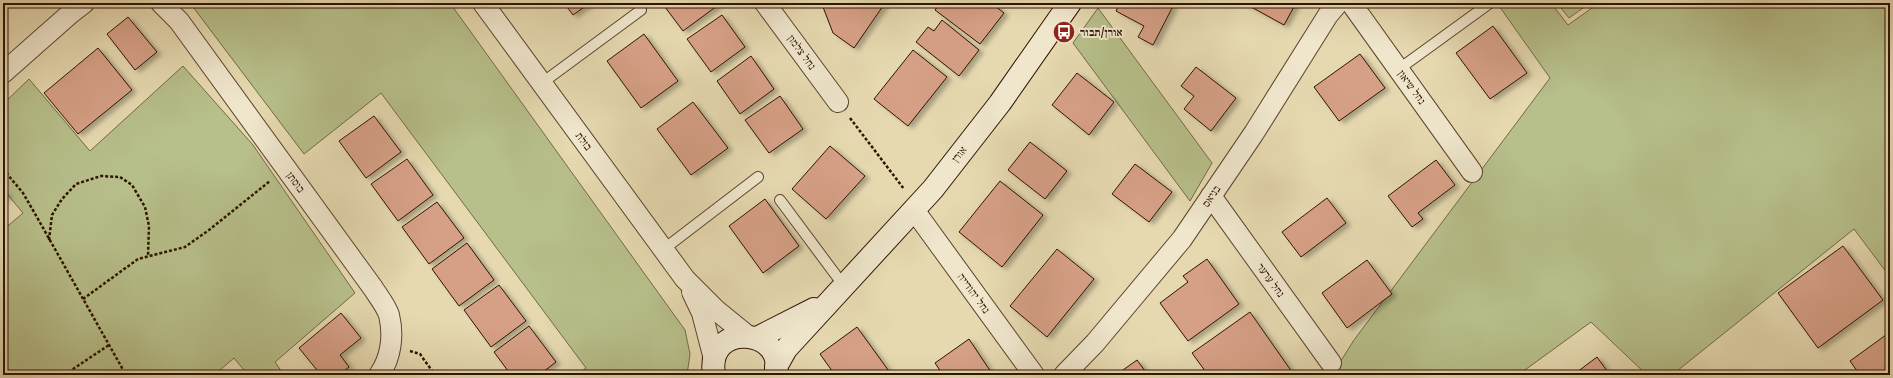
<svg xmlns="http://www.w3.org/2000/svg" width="1893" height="378" viewBox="0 0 1893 378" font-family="'Libre Caslon Text','Frank Ruhl Libre',serif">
<defs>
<filter id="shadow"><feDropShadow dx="4.5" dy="2.5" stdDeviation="2" flood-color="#0004"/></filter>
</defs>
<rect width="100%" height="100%" fill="#e6d9b0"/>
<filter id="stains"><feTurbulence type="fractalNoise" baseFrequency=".005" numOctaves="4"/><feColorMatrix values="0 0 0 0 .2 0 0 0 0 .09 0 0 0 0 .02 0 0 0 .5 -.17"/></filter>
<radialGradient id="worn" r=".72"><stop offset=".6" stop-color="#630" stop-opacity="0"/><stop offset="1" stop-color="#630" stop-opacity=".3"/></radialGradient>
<g fill="#b7bf8a" stroke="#736946">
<path d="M190,3h260l235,327 5,24 -3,21h-110l9,-7 -205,-275 -77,61z"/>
<path d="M1497,3h54l17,22 31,-22h291v274l-36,-48 -182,146h-25l-56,-53 -73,53h-186l22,-35 196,-262z"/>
<path d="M1557,3h33l-21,15z"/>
<path d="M1098,8l114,155 -22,38 -117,-158z"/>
<path d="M183,66l70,79 102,148 -80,69 9,13h-36l-14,-17 -20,17h-211v-145l20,-17 -20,-24v-85l26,-25 61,72z"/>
</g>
<g fill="#d6a086" stroke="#2f1302" filter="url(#shadow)">
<path d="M564,3h26l-17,12z"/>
<path d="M662,3h52l3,3 -34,25z"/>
<path d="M825,3h60l-31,45 -21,-15 -10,-26z"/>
<path d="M940,3h51l13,10 -24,31 -45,-34z"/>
<path d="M1120,3h47l6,3 -20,39 -15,-8 6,-11 -28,-15z"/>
<path d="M1244,3h52l-12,22z"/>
<path d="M722,15l23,32 -34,25 -24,-33z"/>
<path d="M128,17l29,35 -22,18 -28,-36z"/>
<path d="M942,20l37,30 -20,26 -43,-34 12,-15 6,4z"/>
<path d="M1493,26l34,47 -37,26 -34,-46z"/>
<path d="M644,34l34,47 -37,27 -34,-47z"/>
<path d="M98,48l34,42 -54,44 -34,-41z"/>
<path d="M913,50l34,27 -39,49 -34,-27z"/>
<path d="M1360,54l25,34 -46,33 -25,-34z"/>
<path d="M751,56l23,33 -34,25 -23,-33z"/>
<path d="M1196,67l40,31 -25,33 -27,-22 10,-13 -13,-10z"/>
<path d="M1077,73l37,29 -25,33 -37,-30z"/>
<path d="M780,96l23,33 -34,24 -24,-33z"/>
<path d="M693,102l35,46 -37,27 -34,-46z"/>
<path d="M374,116l27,36 -35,26 -27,-37z"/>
<path d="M1030,142l37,29 -22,28 -37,-29z"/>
<path d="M830,146l35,30 -39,43 -34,-30z"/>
<path d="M407,159l26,36 -35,26 -27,-37z"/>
<path d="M1436,160l19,25 -37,28 5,6 -11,8 -24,-31z"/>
<path d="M1135,164l37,28 -23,30 -37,-28z"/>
<path d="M1000,181l43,34 -41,52 -43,-35z"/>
<path d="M3,190l5,6 -5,3z"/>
<path d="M1327,198l19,25 -45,34 -19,-25z"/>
<path d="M765,199l34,47 -36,27 -34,-47z"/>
<path d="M437,202l27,36 -35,26 -27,-37z"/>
<path d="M467,243l27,37 -35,26 -27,-37z"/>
<path d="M1843,246l40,54 -65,48 -40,-55z"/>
<path d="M1057,249l37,30 -47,58 -37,-31z"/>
<path d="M1207,259l32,45 -51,37 -28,-38 28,-21 -5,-6z"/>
<path d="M1367,260l25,34 -45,34 -25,-35z"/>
<path d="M499,285l27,36 -35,26 -27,-37z"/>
<path d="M1250,312l42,60 -5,3h-79l-16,-22z"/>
<path d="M341,313l20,25 -21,17 9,12 -10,8h-18l-22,-27z"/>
<path d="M529,326l27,36 -17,13h-28l-17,-23z"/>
<path d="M857,327l34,47 -1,1h-55l-15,-21z"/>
<path d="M1890,332v43h-30l-10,-14z"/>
<path d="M969,339l24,36h-50l-8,-12z"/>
<path d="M1597,357l13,18h-37z"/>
<path d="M1137,360l11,15h-32z"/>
</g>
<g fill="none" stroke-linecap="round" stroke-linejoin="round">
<g stroke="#5d442e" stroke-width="12">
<g id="lane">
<path d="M1399,69l91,-66"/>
<path d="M542,83l99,-73"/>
<path d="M780,200l64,86"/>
<path d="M664,249l94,-72"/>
</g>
</g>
<g stroke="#5d442e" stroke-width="22">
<g id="street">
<path d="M161,3l18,18 194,267c5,8 13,18 16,27 5,21 2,43 -10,60"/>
<path d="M483,3l202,276 31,31 32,26"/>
<path d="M765,3l73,99"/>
<path d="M1351,3l121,169"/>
<path d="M3,73l68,-60 13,-10"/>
<path d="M1211,196l120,167"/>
<path d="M914,210l120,165"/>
<path d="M692,292l10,21 12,46"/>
<path d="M1064,375l31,-32 87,-104 72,-106 74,-118 10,-12"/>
</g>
</g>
<g stroke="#2f1302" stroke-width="24">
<g id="secondary">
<path d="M757,338l57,-29"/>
<path d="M776,367l10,-18 147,-160 67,-86 70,-100"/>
<path d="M714,375c-9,-56 75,-46 61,0"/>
</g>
</g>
<g stroke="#2f1302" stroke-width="2.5" stroke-dasharray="3 2" stroke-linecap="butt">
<path d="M850,118l54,71"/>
<path d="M3,169l20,24 15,26 88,156"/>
<path d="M49,240l3,-25 10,-16 14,-15 25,-8 19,1 12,8 13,22 4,19 -1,30"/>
<path d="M83,299l55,-40 47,-12 24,-17 61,-49"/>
<path d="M410,351l10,3 15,21"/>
<path d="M59,375l11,-4 39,-26"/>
</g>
<use href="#lane" stroke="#efe6cc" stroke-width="10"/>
<use href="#street" stroke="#efe6cc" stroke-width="20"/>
<use href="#secondary" stroke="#efe6cc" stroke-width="22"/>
</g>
<defs>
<g id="bus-disc" transform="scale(1.15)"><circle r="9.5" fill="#8f2418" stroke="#efe6cc"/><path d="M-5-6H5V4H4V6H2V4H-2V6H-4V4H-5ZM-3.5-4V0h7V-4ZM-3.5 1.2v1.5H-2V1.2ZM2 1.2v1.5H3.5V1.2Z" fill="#fff"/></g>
</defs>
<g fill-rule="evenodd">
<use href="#bus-disc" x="1064" y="32"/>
</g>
<g text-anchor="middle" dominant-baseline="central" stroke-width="4" stroke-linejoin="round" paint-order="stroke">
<g font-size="11" font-weight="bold" fill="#2f1302" stroke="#efe6cc" text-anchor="start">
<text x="1080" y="32">אורן/תבור</text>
</g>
<g font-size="11" fill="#2f1302" stroke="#efe6cc">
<text transform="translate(802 52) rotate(54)">נחל צלמון</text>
<text transform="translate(1412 87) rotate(54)">נחל שיאון</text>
<text transform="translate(584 141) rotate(54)">בזלת</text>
<text transform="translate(959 154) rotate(-52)">אורן</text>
<text transform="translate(296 182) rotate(54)">בוסתן</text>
<text transform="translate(1211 196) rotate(-56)">בניאס</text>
<text transform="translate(1271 280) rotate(54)">נחל ערער</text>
<text transform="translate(974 293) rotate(54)">נחל יהודייה</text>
</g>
</g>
<rect width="1893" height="378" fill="none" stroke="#e6d9b0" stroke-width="16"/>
<rect x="4" y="4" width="1885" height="370" fill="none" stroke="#2f1302" stroke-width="2"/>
<rect x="8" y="8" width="1877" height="362" fill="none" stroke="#2f1302"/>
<rect width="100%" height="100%" filter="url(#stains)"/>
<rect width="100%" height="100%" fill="url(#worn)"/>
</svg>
